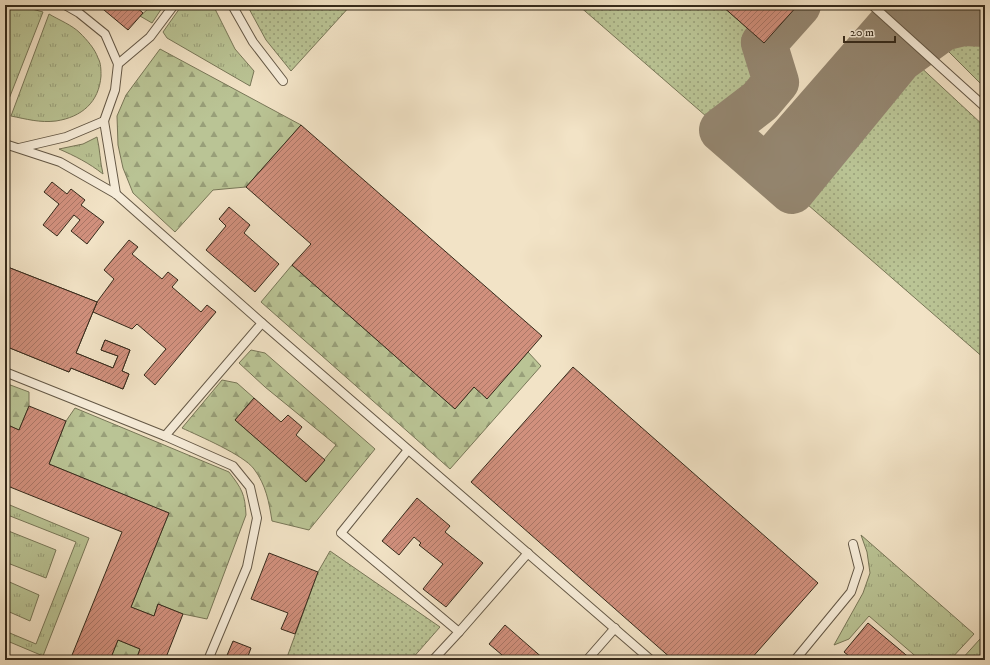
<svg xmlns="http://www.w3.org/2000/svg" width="990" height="665" viewBox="0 0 990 665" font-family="'IM FELL DW Pica',serif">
<defs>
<pattern id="grass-dots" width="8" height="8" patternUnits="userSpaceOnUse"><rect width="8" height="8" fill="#bac495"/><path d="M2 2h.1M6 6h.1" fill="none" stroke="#989f79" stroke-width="1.8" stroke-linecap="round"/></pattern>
<pattern id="forest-firs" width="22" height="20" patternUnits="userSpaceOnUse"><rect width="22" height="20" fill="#bac495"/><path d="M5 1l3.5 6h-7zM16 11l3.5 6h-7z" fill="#989f79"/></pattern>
<pattern id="park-tufts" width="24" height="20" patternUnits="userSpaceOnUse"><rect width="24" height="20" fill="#bac495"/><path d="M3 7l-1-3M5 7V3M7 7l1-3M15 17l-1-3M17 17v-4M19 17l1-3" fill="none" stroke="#989f79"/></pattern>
<pattern id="building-hatch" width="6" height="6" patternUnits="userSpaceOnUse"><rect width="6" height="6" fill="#d1907d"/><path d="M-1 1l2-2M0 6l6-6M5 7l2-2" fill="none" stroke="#aa7666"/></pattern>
</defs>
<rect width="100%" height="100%" fill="#f2e3c6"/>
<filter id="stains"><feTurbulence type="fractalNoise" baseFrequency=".005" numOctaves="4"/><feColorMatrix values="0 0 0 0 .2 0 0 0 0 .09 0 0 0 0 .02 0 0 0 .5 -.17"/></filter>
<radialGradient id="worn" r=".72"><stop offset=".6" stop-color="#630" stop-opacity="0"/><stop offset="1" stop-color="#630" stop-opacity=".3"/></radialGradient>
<g fill="url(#grass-dots)" stroke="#787758">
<path d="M247,5h104l-60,66 -25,-31z"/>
<path d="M578,5h143l43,38 12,39 -16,19 -38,29z"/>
<path d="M964,23l21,1v64l-45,-45 3,-15z"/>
<path d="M900,59l15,3 70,65v232l-193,-168z"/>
<path d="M330,551l110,76 -29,33h-125l32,-88z"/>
</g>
<g fill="url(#forest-firs)" stroke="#787758">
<path d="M160,49l141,76 -55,62 -33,3 -38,42 -42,-39 -10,-25 -5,-23 -1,-29 9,-21z"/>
<path d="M292,265l163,144 19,-22 13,11 41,-46 13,14 -91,103 -189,-167z"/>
<path d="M251,350l14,3 110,96 -66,81 -37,-9c-3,-19 -6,-36 -18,-52 -10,-14 -55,-33 -72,-41l40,-48 15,3 17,15 -19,22 71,62 30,-37 -71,-58 -26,-24z"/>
<path d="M5,383l24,9v14l-10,24 -9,-4 -5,12z"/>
<path d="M75,408l154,64c13,17 16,22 17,43l-39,104 -24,-5 -25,-10 -4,12 -23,-9 38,-94 -120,-49 17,-43z"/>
<path d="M118,640l22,9 -4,11h-26z"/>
</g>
<g fill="url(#park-tufts)" stroke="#787758">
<path d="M5,5l16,1 22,6 -38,97z"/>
<path d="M143,5h21l-12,18 -12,-7 8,-7z"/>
<path d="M182,5h31l22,44 19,22 -4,15 -83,-48 -4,-6z"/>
<path d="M49,14c10,6 23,11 31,19 7,7 15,16 18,25 3,5 3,12 3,18 -2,26 -19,41 -45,45 -16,2 -30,-2 -45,-5z"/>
<path d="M97,137c3,12 3,25 6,37 -14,-11 -28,-18 -44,-25l24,-5z"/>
<path d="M5,503l84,35 -46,118 -38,-16v-9l31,13 40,-102 -71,-28z"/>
<path d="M6,530l50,20 -10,28 -41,-16v-28z"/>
<path d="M861,535l113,99 -24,26h-30l-51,-44 -20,23 -15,6 29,-52 7,-20 -3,-21z"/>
<path d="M5,580l34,15 -9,26 -25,-11z"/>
<path d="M980,639l5,5v16h-24z"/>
</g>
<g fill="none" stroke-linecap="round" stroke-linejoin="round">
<g stroke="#948670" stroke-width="46">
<path d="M798,5l-34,38 12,39 -16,19 -38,29 70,61 108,-132 43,-31 21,-5 21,1"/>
<path d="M766,168l142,-163"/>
</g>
</g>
<g fill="url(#building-hatch)" stroke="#352a1b">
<path d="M98,5h36l9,8 -15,17z"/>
<path d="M721,5h77l-34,38z"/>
<path d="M301,125l241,211 -55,63 -13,-12 -19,22 -163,-144 19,-21 -65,-57z"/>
<path d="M52,182l15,12 4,-5 14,11 -4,5 23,17 -17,22 -16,-13 9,-11 -6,-5 -17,21 -14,-11 16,-21 -15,-12z"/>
<path d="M229,207l21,18 -6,8 35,31 -24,28 -49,-42 20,-24 -7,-7z"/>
<path d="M129,240l9,7 -6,7 30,25 6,-7 10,8 -6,7 29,25 6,-7 9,7 -61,73 -11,-10 22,-26 -29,-25 -5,5 -39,-17 4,-10 17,-23 -10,-9z"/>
<path d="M5,266l92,36 -21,51 37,15 5,-12 -17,-6 4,-10 25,10 -8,21 7,3 -6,15 -52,-21 -2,4 -64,-26v-19l57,23 15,-37 -64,-25 -8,20z"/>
<path d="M5,266l92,36 -21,51 37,15 5,-12 -17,-6 4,-10 25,10 -8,21 7,3 -6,15 -52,-21 -2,4 -64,-26z"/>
<path d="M573,367l245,216 -68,77h-77l-202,-178z"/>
<path d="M254,398l27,24 7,-7 14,12 -6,8 29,25 -19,22 -71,-62z"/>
<path d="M29,406l37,15 -17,43 120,49 -38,94 23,9 4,-12 25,10 -18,46h-29l4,-11 -22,-9 -8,20h-40l52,-128 -117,-47v-47l5,-12 9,4z"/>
<path d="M417,498l33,28 -5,6 38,31 -37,44 -23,-18 20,-25 -24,-19 2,-2 -7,-6 -15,18 -17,-14z"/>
<path d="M269,553l49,19 -23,62 -14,-5 7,-16 -37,-14z"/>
<path d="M868,623l44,37h-58l-10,-8z"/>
<path d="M505,625l40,35h-37l-19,-16z"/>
<path d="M233,641l18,7 -4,11 1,1h-23z"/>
</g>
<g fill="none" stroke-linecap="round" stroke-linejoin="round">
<g stroke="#645846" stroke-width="10">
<g id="lane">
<path d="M232,5l21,37 30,39"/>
<path d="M872,5l113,102"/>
<path d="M118,64l32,-27 24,-32"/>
<path d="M104,121l12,73"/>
<path d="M5,144l55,18 56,32 146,129 389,337"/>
<path d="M19,148l47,-11 38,-16 11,-31 3,-26 -13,-30 -26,-21 -14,-8"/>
<path d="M5,372l160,64 68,30 17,21 7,31 -10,49 -39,93"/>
<path d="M165,436l97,-113"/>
<path d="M408,450l-67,83 118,99"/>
<path d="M433,660l26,-28 69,-79"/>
<path d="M587,660l28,-32"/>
<path d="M795,660l56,-68 8,-24 -6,-24"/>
</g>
</g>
<use href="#lane" stroke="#f7edda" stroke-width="8"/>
</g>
<rect width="990" height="665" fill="none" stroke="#f2e3c6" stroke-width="20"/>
<rect x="6" y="6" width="978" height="653" fill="none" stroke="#352a1b" stroke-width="2"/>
<rect x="10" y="10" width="970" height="645" fill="none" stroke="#352a1b"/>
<path d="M844 36v6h51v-6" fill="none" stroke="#352a1b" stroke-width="2"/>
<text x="850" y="36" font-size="12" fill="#352a1b" stroke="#f7edda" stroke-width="3" paint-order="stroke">20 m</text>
<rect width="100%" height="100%" filter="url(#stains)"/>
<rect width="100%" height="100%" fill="url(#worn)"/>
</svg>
